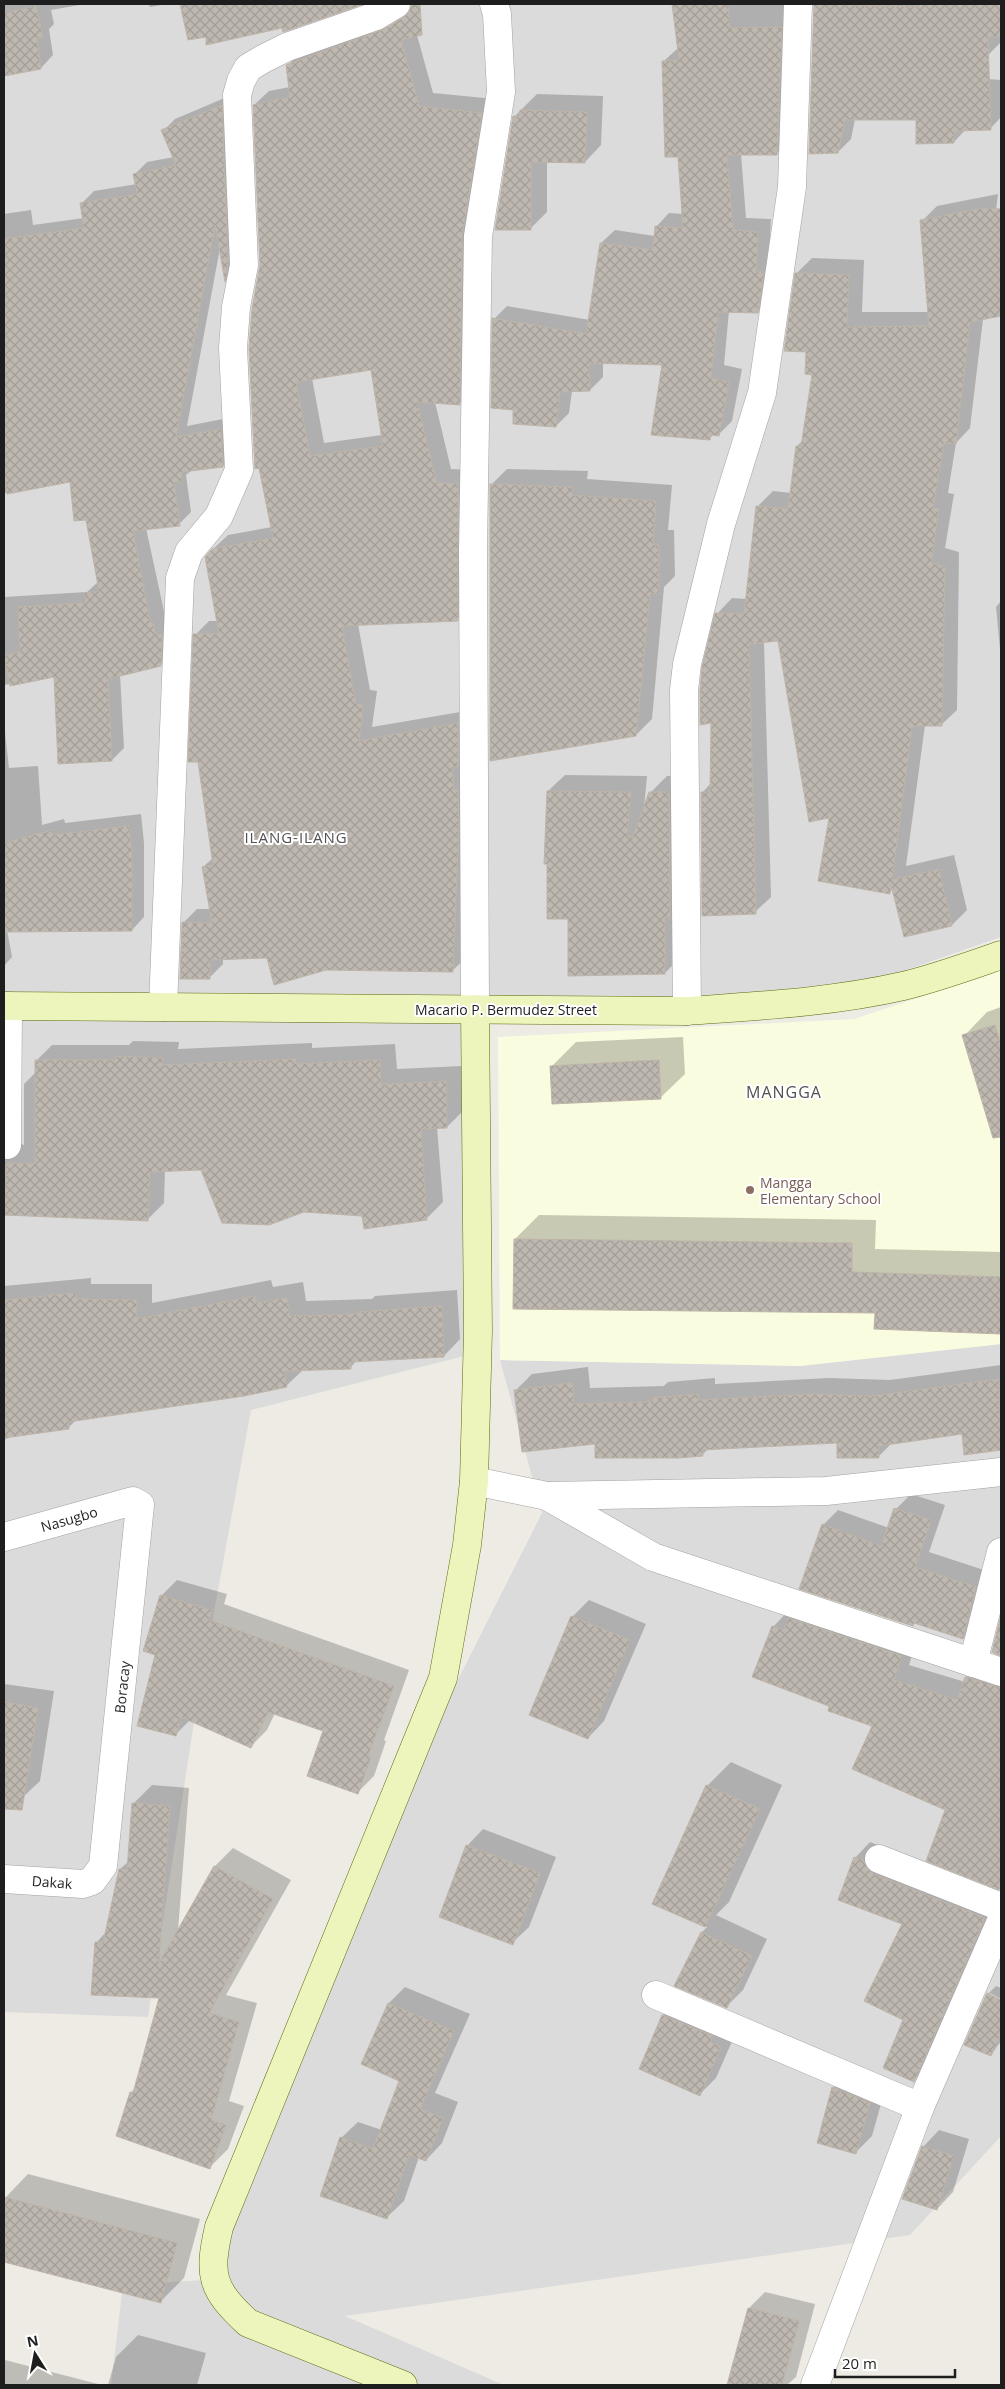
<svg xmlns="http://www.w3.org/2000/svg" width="1005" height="2389" viewBox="0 0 1005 2389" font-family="'Open Sans',sans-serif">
<defs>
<pattern id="building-cross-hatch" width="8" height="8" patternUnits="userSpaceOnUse" patternTransform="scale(1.25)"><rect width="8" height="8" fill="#beb8b1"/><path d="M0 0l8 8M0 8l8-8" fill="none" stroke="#a39e98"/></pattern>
</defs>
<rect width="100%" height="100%" fill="#eeebe4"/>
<g fill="#dcdbdb">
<path d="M4,4h997v933l-112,39 -204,27 -217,-1v353l-217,55 -55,300 -48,307 -144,-5z"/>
<path d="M1001,1344v792l-91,99 -565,81 159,69h-393l12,-100 81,-5 117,-328 221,-439 -42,-153 300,6z"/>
</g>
<path fill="#fafcdf" d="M1001,970v374l-201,22 -300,-6 -2,-323 356,-18z"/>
<g fill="#0003" fill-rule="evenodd">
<path d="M4,4h81l-34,6 3,14 -5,5 4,26 -12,13 -37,7z"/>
<path d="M149,4h18l-17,3z"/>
<path d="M182,4h145l1,4 -45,19 -94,12z"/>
<path d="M673,4h122l-5,136 -13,13 -36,1 5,64 25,1 -2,40 2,40 -14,13 -28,-1 -5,54 18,4 -10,52 -14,14 -4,-1 -5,5 -45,-75 -61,-2v15l-13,13 -18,1 -3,22 -13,13 -41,-17 -21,-90 13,-13 83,14 11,-77 14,-13 40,6 1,-9 13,-14 14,1 -4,-58 -15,-95 14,-13z"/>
<path d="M815,4h186v38l-13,13 -65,19 78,6v37l-11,12h-24l-12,13 -37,-23h-62l-4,20 -13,13 -28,1z"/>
<path d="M370,26l2,13 43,-11 18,65 62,6 -22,291 -14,14 -24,-2 16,67 21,1 -1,135 -14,14 -99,5 12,66 7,1 -5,36 100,-17 -5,247 -15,14 -184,-15 -45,2v6l-14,14 -26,-55 14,-14h14l-8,-42 10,-9 -18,-223 14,-14h9l-5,-72 15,-14 44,-8 -18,-422 15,-14 21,-4 -2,-22 14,-14zM372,368l10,67 -58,8 -12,-65z"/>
<path d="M234,94l3,175 -11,11 -6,-32 -33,178 46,-9 2,36 -12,13 -31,4 -6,5 5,37 -12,12 -33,4 27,125 -13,12 -40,9 4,74 -12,12 -57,-85 -51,10v-88l83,-5 11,-10 -11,-63 -16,-39 -67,13v-279l27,-4 2,15 51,-7 -2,-15 12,-12 43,-7 -2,-10 12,-12 27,-5 -11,-26 12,-12z"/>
<path d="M537,94l66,2 -2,49 -16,17 -38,-1v51l-17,17 -16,-112z"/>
<path d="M998,194l-28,234 -14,15 -8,50 6,1 -9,54 14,4 -2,158 -16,15h-16l-19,141 48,-11 13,55 -15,15 -58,-37 -4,4 -59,-76 -52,-176 -15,1 7,256 -16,15 -53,-119 9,-10 6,-169 15,-16 15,1 10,-92 16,-16 18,2 6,-47 6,-6 10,-67 -6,-22 -11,-77 16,-16 52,2 -2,52h67l-7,-91 15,-15z"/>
<path d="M507,469l81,2 -1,8 85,6 -4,45h6l1,46 -11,11 -12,132 -16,16 -145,-250z"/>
<path d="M1001,601v59l-5,-53z"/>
<path d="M4,724l5,44 29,-2 4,59 22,-6 1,4 76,-9 3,29v74l-12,13h-125l5,27 -8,9z"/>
<path d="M565,775l82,1 -3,32 6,-15 17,-17h18l-4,181 -16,16 -96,-55 -21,-127z"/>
<path d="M1001,1007v75l-21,7 -16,-53 23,-24z"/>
<path d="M683,1037l2,37 -24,23 -109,-31 24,-24z"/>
<path d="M133,1041l46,1 -1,7 134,-6v5l83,-4 2,25 65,-3 1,45 -16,16h-10l6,75 -17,17 -63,-4 -161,-47 -37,2 -1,33 -16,16 -144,-5v-145l11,73 9,3v-61l12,-12v-11l16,-16h77z"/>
<path d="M539,1215l337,5 -1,29 126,3v81l-125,-5v-16l-361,-73z"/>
<path d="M91,1278v6h61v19l119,-23 2,7 30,-5 3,19 66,-2 3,-3 82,-6 3,49 -16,17 -87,4 -7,8 -47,2 -17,16 -209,33 -9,9 -56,8 -8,4v-154z"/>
<path d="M1001,1365v84l-36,5 -2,-21 -71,10 -14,14 -40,-15 -129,6 -7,7 -106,-12 -80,-53 16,-16 56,-7 2,21 74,-2 4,-4 47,-4v6l114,-6 61,2z"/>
<path d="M911,1494l34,11 -16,47 61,20 -12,51 -15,15 -48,-16 -3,3 -89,-100 15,-15 51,18 7,-19z"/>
<path d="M177,1580l50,14 -3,10 185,66 -25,70 2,1 -12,35 -16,16 -33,-62 -50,-17 -8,17 -16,16 -61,-26 -15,15 -19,-81 5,-58z"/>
<path d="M589,1600l57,24 -42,97 -16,17 -16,-121z"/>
<path d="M789,1610l128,30 -8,25 56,17 1,-5 16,-16 19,7v124l-6,16 6,2v79l-74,-29 20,-51 -73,-84 -120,-49 20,-50z"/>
<path d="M4,1684l50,7 -14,90 -17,16 -19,-3z"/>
<path d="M731,1762l51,23 -53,117 -13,13 51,24 -24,51 -17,17 -24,-75 5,-5 -53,-24 53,-117z"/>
<path d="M152,1785l37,3 -11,143 37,-65 18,-18 58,32 -65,115 31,8 -28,98 15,5 -16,43 -18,18 -93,-31 14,-44 4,-3 26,-92 -65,-54 10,-11 14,-63 9,-8 4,-57z"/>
<path d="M483,1829l73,28 -27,70 -17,16 -45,-97z"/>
<path d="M870,1842l8,3 3,8 118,50 -70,162 -15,15 -9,-61 -1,-96 -64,-24 16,-42z"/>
<path d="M996,1986l5,2v11l-11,-6v3l11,5v40l-10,14 -3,-61z"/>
<path d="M405,1987l65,27 -35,79 23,9 -16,41 -16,17 -7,-3 -15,44 -17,16 -46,-79 17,-16 24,8 19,-50 -39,-16 27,-61z"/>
<path d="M680,1999l57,31 -21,48 -16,16 -60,-25 23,-54z"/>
<path d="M850,2071l36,15 -14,50 -16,16 -37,-10 15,-55z"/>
<path d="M939,2130l30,9 -16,53 -16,17 -14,-62z"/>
<path d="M28,2174l172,45 -16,59 -24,24 -156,-41 1,-63z"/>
<path d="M765,2292l50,12 -19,73 -9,8h-38l-19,-5 19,-72z"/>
<path d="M138,2335l68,18 -9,32h-89l8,-28z"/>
<path d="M5,2360l97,25h-98z"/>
</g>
<g fill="url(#building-cross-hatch)" stroke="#beb4a8" fill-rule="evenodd">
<path d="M180,4h184l-81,28 -1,-4 -76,17v-8l-18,3z"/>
<path d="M412,4h8l2,31 -21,5 18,66 63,7 -20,123 -2,169 -43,-3 20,81 21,1v137l-116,5 14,78 7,1 -4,36 99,-18v43l-6,1 2,23h4l1,31 -6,151 -127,-2 -52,15 -7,-27 -57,2v19h-30l2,-57 30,1 -10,-56 11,-2 -15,-103h-10l5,-128h26l-14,-77 7,-8 61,-11 -14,-70 -4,1 -6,-121 3,-39 8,-44 -7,-160 37,-8 -4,-32 98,-36 20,-12 5,-5zM371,370l12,76 -73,10 -14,-74z"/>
<path d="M672,4h56l2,24 52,-1 -5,128h-50l6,75 25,2 -2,40h8l-6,41 -40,-1 -7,66 18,4 -10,54 -8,-1 -1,5 -59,-5 11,-70 -73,-2 1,28 -30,1 -4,35 -43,-3v-14l-22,-2 1,-90 94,16 14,-91 53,7 2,-24 28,2 -5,-71h-13l-3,-96 17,-1z"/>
<path d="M814,4l105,3v-3h82v33h-13l3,93 -36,1 -1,12 -38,1v-24h-71l-7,33 -29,1z"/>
<path d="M36,6l7,31 -6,1 4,31 -37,7v-63z"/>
<path d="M222,105l6,159 -3,18 -10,-57 -39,212 45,-8 2,38 -41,5v9l-8,1 6,44 -47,5 17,90h2l4,14h6l-1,31 -53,13 4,82 -54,3 -4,-87 -44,9 -6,-30 16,-4 -2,-45 68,-4 -2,-10 15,-2 -13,-71 -12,1 -4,-39 -63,12 -3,-17v-238l80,-11 -4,-25 57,-9 -4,-20 43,-9 -15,-35z"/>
<path d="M520,110l67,2 -2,51 -54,-1v68h-36l18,-114 6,1z"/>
<path d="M984,208l17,1v107l-31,6 -14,122 -12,-1 -11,65 6,1 -8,54 14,4 -3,159h-30l-20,154 47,-11 13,57 -48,11 -13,-52 -1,9 -72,-13 11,-63 -20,4 -31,-181 -29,3 7,270 -54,2 -1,-124h9l1,-69 -11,2v-34l2,-24 13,-54 29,1 12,-108 32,3 8,-63h5l11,-71 -7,-1 1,-22 -22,-1 11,-78 54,2 -2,52 82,-1 -9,-106z"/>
<path d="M490,484l82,3v8l84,6 -3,44h6v49h-9l-14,142 -146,25z"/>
<path d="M547,791l84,1 -4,44 6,1 16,-45h20l1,125h-5v57l-97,2v-57h-21v-55h-3z"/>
<path d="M129,826l3,30v75l-128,1v-89l48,-13 1,5z"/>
<path d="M995,1025l6,20v92l-8,1 -31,-103z"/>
<path d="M116,1056l47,2v7l133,-6v5l84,-4 1,25 65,-4 1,47 -26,1 6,91 -63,9 -2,-13 -58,-4 -35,13 -47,-2 -21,-53 -51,2 -2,49 -144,-6 2,-52 29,1v-104h81z"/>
<path d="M659,1060l2,39 -109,5 -2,-38z"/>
<path d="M514,1239l338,4v29l149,5v57l-127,-5 1,-16 -362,-4z"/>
<path d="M75,1293l1,6 61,1 -1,19 119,-23 2,7 30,-5 3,18 67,-2v-2l85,-6 2,51 -93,5v7l-67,2 3,16 -43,9 -176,26 1,7 -65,9v-138z"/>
<path d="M999,1379l2,71 -37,5 -2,-21 -83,12v12h-42v-15l-135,7 1,6 -24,2h-84v-14l-73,8 -8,-62 58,-7 2,21 76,-2v-4l49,-4v6l113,-6 60,2z"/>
<path d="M894,1508l37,12 -16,47 61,20 -13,52 -49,-16 -1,3 -114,-37 23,-65 59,22z"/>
<path d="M160,1595l52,15 -3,10 185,66 -26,70 3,1 -13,37 -51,-18 16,-45 -55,-19 -17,36 -70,-31 -5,19 -39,-10 18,-71 -12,-4z"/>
<path d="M1001,1615v41l-9,-4z"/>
<path d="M571,1616l59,24 -42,99 -59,-24z"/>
<path d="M788,1618l114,38 -8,24 63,20 8,-23 36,10v198l-2,5 -73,-29 19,-51 -93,-41 20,-43 -44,-15 1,-5 -77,-29 20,-51 12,4z"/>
<path d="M4,1702l34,6 -16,102 -18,-1z"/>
<path d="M706,1785l54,24 -55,118 -53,-23z"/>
<path d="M132,1803l38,3 -11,157 55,-97 59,33 -64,114 30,9 -28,98 15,5 -16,44 -94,-33 14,-44 3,1 26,-95 -68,-3 4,-53 8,1 16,-74 8,1z"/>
<path d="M466,1845l74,28 -27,72 -74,-28z"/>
<path d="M854,1857l10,3 3,8 6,6 112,44 -71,164 -31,-14 20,-48 -39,-19 38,-77 -64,-24z"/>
<path d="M701,1932l51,24 -25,52 -53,-22z"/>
<path d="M987,1993l14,7v34l-10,22 -27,-11z"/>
<path d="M388,2003l66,28 -34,78 23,9 -17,43 -17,-6 -22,64 -67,-23 20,-59 33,12 26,-68 -38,-17z"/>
<path d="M662,2015l51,21 -3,6 11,5 -21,49 -61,-27z"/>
<path d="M832,2087l38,16 -14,51 -39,-11z"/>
<path d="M922,2146l32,10 -17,54 -35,-11z"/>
<path d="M4,2197l173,46 -16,60 -157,-41z"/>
<path d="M748,2308l51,13 -17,64h-55z"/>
</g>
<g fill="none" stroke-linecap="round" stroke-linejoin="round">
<g stroke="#a2a2a2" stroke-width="29">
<g id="street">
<path d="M163,1007l17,-429 9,-26 30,-36 20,-46 -6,-122 3,-41 8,-42 -7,-170 4,-14 7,-13 15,-9 24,-12 89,-31 20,-12"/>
<path d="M475,1009l-2,-458 5,-315 23,-144 -4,-78 -3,-10"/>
<path d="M687,1011l-3,-321 3,-26 34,-140 41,-131 30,-206 6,-183"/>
<path d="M7,1145l1,-139"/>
<path d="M474,1481l73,15 279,-5 175,-19"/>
<path d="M547,1496l106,61 348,115"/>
<path d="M4,1537l129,-36 7,4 -37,361 -11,15 -9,3 -79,-5"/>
<path d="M973,1663l28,-111"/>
<path d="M879,1859l122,48"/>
<path d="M656,1995l264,112"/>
<path d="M815,2385l105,-278 81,-186"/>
</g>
</g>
<g stroke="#5a6c0d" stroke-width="29">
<g id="secondary">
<path d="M4,1006l683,5c71,-5 146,-9 216,-25 33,-8 66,-20 98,-31"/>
<path d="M403,2385l-155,-62c-37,-34 -40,-48 -29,-96l224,-549 24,-133 7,-64 4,-150 -3,-322"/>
</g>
</g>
<use href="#street" stroke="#fff" stroke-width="28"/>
<use href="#secondary" stroke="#edf4bc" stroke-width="28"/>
</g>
<circle fill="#8d6e63" stroke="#fff" stroke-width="2" cx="750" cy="1190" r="5"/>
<g text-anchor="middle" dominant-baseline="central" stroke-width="4" stroke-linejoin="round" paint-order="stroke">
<g font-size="14" fill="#1e1e1e" stroke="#fff">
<text x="506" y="1009">Macario P. Bermudez Street</text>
<text transform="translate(69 1519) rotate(-16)">Nasugbo</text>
<text transform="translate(122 1687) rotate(-84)">Boracay</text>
<text transform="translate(52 1882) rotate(4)">Dakak</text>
</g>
<g font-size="14" fill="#785e54" stroke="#fff" text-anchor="start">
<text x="760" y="1182">Mangga<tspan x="760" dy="16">Elementary School</tspan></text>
</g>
<g font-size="15" letter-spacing="1" fill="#515151" stroke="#fff">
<text x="296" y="837">ILANG-ILANG</text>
</g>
<g font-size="16" letter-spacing="1" fill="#515151" stroke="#fff">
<text x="784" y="1092">MANGGA</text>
</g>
</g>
<rect width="1005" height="2389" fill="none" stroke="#1e1e1e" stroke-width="10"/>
<g transform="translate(35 2354) rotate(349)" stroke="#ffffff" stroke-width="4" paint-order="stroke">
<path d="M0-4L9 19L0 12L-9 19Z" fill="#1e1e1e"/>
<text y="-8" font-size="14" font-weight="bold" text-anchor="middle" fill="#1e1e1e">N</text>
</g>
<path d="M835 2369v8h120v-8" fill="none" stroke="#1e1e1e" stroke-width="2.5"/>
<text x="842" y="2369" font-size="15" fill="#1e1e1e" stroke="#ffffff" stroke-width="4" paint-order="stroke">20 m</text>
</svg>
